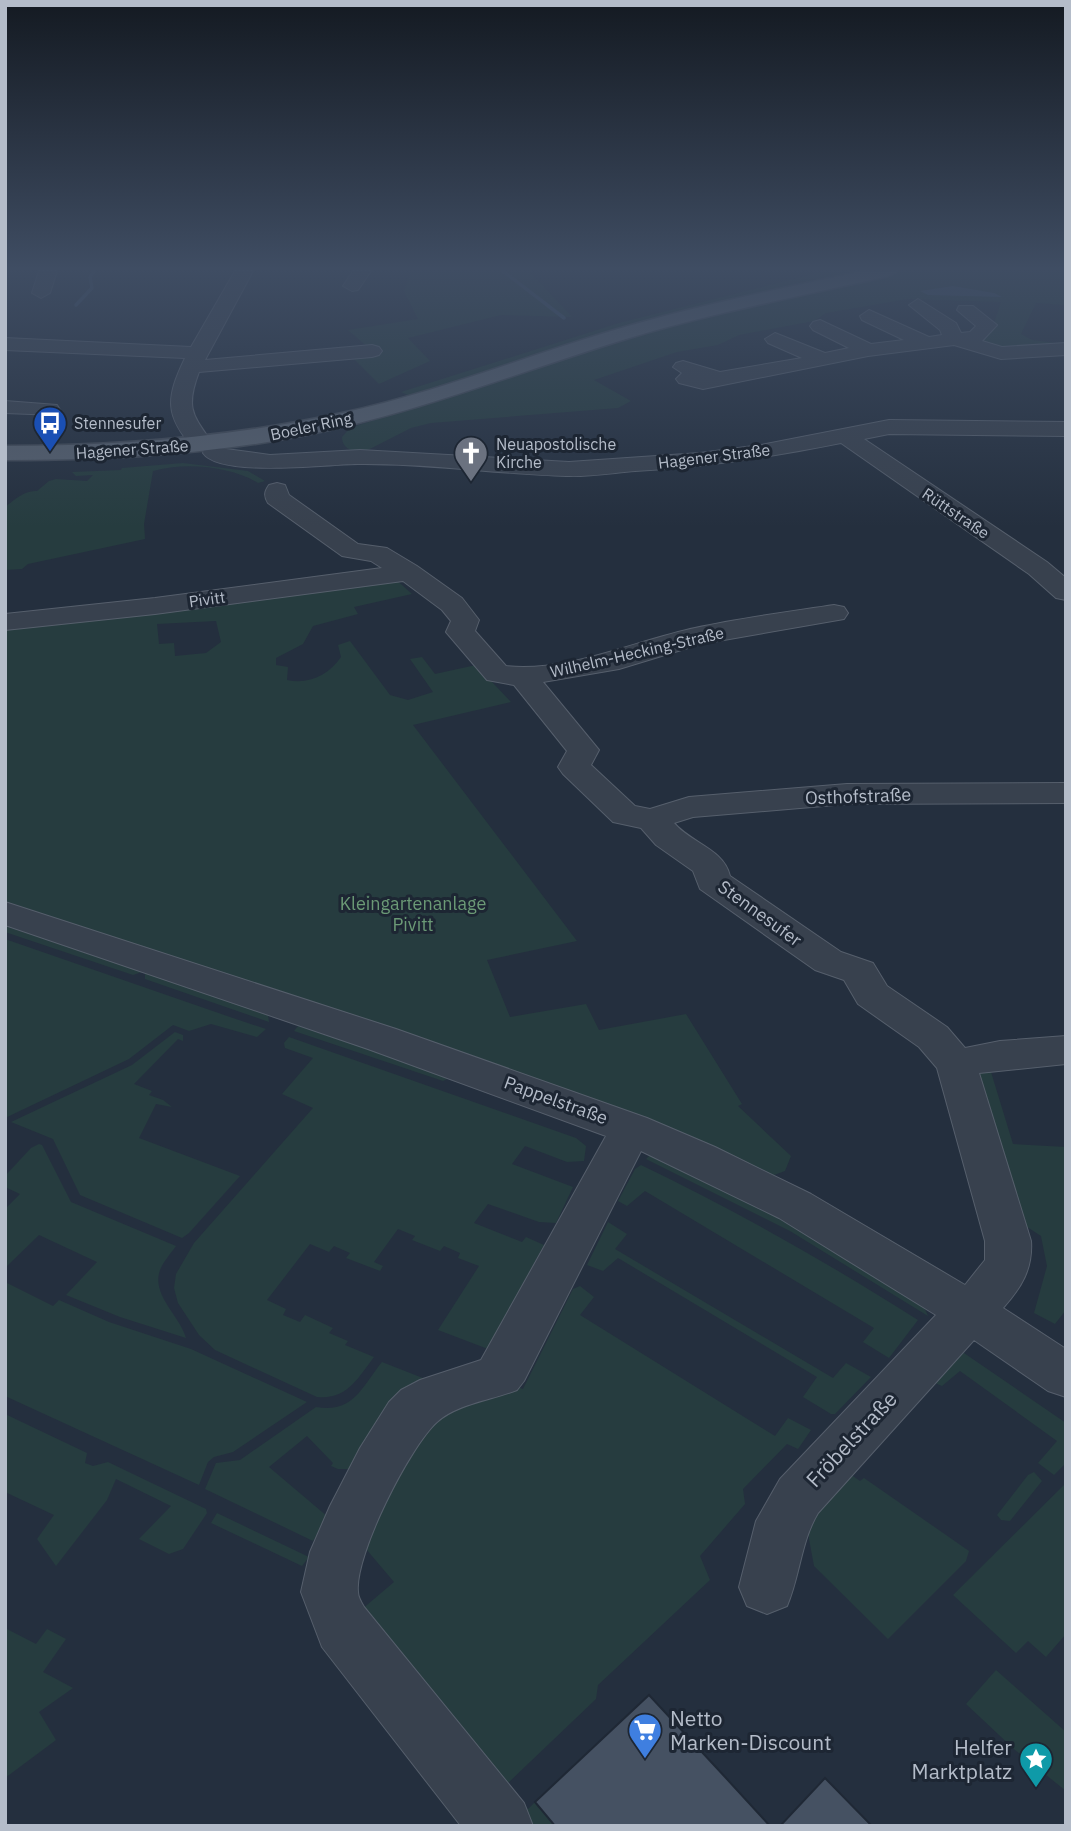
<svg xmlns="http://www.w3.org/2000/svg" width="1071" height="1831" viewBox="0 0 1071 1831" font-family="'IBM Plex Sans',sans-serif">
<rect width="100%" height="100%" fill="#242f3e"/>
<g fill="#263c3f" fill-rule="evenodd">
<path d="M411,271h118l43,46 -71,-2 -93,23 22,23 -51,23 -31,-31 23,-3 -23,-20 70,-11 -14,-28z"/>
<path d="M825,271h241v34l-30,-2 -15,31 11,6 31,4 -23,4 -62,-2 15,-20 8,-24 -93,-3 -82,14 -12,8 -75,14 -21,10 -41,7 -83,28 37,21 -13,7 -187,15 -20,5 -51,26c-9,-4 -18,-6 -18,-17l8,-9 43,-14 25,-14 -17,-8 218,-69z"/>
<path d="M183,463l65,8 17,10 -7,2c-28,-17 -73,-21 -105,-12l-9,53 1,15 -117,25 -6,5 -17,1v-63c9,-7 20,-17 32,-16l12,-10 7,-2 31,2 6,-6 -17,1 -4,-4 49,-2 1,-2z"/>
<path d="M393,577l19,17 -58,13 4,7 -45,12 -10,18 -27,14v7l12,2 -1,13c21,5 42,-5 54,-23l-3,-12 12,-4 40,54 18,5 25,-8 -23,-33 12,-2 13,17 41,-9 35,37 -98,23 164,216 -90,19 23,57 76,-13 13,26 87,-16 56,90 -4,2 53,50 -6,15 -11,4 18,10 -552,-206 -235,-78v-279zM216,621l5,21 -15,11 -31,3 -1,-13 -15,1 -2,-20z"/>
<path d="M5,926l137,46 -9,3 -128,-43z"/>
<path d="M5,939l225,78 36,12 -9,8 -46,-13 -22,7 -16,-6 -44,34 -124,59z"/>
<path d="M145,973l123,42 1,7 -124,-43z"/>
<path d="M298,1026l150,50 1,2 -6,3 -149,-50z"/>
<path d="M175,1032l8,3v6l-5,-2 -44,45 18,7 -3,4 14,5 9,7 -16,-3 -17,34 101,38 -51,57 -7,5 -102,-43 -27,-56 -42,-17 121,-57z"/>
<path d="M289,1037l287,101 10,8 -2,15 -17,1 -42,-16 -13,18 61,23 -17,36 -17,-1 -51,-18 -14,19 48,19 4,-5 18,8 -56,104 -50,-19 41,-64 -21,-8 2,-5 -16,-7 -4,5 -28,-11 3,-4 -17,-7 -24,33 9,4 -3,5 -34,-13 4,-5 -16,-7 -5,6 -19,-8 -43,56 19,9 -3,6 17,7 5,-7 28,13 -4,5 19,8 -3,4 29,12c-16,21 -27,43 -57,40l-102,-47 -16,-15 -21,-32 -4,-15 2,-14 18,-31 119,-135 -31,-14 31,-36 -28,-10 -1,-5z"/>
<path d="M980,1072h11l22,72 53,3v163l-11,14 -21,-11 13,-47 -6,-30 -26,-17 -43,-141z"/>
<path d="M39,1144l3,1 29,57 105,44c-5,7 -13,16 -16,24 -9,25 20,46 26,68l-66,-21 -54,-22 31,-33 -58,-27 -34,33v-59l15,-15 -15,-7v-11l26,-28z"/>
<path d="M649,1156h9l105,50 161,101 4,9 -138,-85 -144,-72z"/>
<path d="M641,1165c96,46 187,98 277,155l-29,38 -26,-16 11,-14 -229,-137 -18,15 -9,-5 17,-32z"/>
<path d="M608,1222l19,12 -12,15 218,129 13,-15 25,14 -36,37h-4l-28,-17 14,-20 -199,-119 -15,13 -16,-6z"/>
<path d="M5,1282l48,24 6,-6 50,22 82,27 116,53 -74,50 -19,5 -6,5 -9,23 -194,-89z"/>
<path d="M580,1286l14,11 -14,18 195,121 13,-18 23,12 -13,19 -11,-5 -44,45 2,15 -45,52 10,24 -112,105 -2,14 -88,84 20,26 7,-7 20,24h-30l-171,-210 40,-34 -28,-33 -2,-7 59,-117 86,-41 14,5 50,-100z"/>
<path d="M961,1351l105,72v40l-12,12 -16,-12 19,-22 -97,-70 -18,15 -7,-3z"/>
<path d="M382,1362l51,20 -79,87h-16l-7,-3 2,-3 -26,-27 -38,31 59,50 -15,24 -108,-52 11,-26 24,-3 76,-53c38,6 45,-19 66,-45z"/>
<path d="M5,1414l82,39 -2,10 8,3 15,-4 98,47 1,4 -24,36 -14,5 -30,-15 32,-33 -55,-27 -9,21 -51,66 -19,-27 17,-24 -49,-23z"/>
<path d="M847,1472l13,9 4,-3 105,73 -3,10 -78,78 -74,-73 -5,-27v-15z"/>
<path d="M1034,1472l8,9 -32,40 -9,-1 -4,-5 31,-40z"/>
<path d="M1066,1483v151l-20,23 -18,-16 -12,12 -63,-58z"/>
<path d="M217,1513l92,44 -7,9 -91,-43z"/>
<path d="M5,1628l31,16 11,-15 19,10 -23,33 30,16 -34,24 17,28 -51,38z"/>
<path d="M996,1670l70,62v59l-51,-41 -49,-46z"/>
</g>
<path fill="#394c67" d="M953,286l41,7 8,4 -74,-2 -8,-4z"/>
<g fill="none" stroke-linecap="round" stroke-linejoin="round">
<g stroke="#394c67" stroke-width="3.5">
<path d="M503,271l61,47"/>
<path d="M76,305l16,-17 -2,-11 4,-6"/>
</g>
</g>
<g fill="#455162" stroke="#1f2835" stroke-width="2">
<path d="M649,1695l77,83 44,48h-215l-20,-24z"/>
<path d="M825,1778l47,48h-92z"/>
</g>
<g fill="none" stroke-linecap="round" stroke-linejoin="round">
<g stroke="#565f6c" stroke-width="2">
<g id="minor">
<path d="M39,271h18l-7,22 -9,5 -9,-5z"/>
<path d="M235,271h18l-48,89 167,-15 7,2 3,4 -3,4 -7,2 -173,15c-14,37 -6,43 14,72l-2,3 59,8 90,-5 209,12 131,-9 61,-8 128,-25 177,2v14l-177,-2 -25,5 183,123 19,16v22l-10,-2 -27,-24 -188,-131c-69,14 -136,24 -206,28 -23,2 -46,6 -69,5 -69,-2 -139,-13 -208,-12 -30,0 -138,14 -155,-11l1,-3 -10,-1c-30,-34 -28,-51 -9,-91l-180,-8v-12l186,9z"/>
<path d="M353,271h18l-13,19 -6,1 -9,-5z"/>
<path d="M918,299l38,24 5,10 9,-1 6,-6 -19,-16 2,-4h14l24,19 -15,16 20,6 64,-4v12l-65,4 -47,-14 -86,11 -165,33 -24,-6 -3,-4 6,-6 -9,-6 3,-4 7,-2 37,11 82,-14 -34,-15 -3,-4 10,-6 50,20 24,-5 -36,-18 -3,-4 3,-4 7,-2 51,24 33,-4 -42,-20 -2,-4 9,-6 60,27 13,-2 -2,-5 -31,-25z"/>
<path d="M5,401l52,4 3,5 -3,5 -52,-2z"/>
<path d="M277,483l8,2 4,10 69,49 29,4 30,18 45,32 17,22 -4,11 31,35c61,7 131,-26 189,-38 46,-10 93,-16 139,-23l10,2 4,6 -4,6 -143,25 -82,25 -76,13 56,68 -8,15 44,41 15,3 39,-12 158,-13 219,-1v20l-219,1 -154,13 -19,6c17,20 50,26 56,53l111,76 32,11 14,23 60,41 18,21 35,-7 66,-5v28l-87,9 52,168c2,28 -10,47 -28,67l63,41v48l-18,-6 -74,-51 -156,173c-17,28 -18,63 -31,93l-20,8 -20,-8 -8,-19 17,-66 24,-42 156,-164 -157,-97 -138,-67 -117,230 -7,9c-25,10 -60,14 -80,32 -27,24 -83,134 -79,170 0,5 3,10 6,15l160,196 9,23h-72l-139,-179 -21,-55 9,-40 20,-46 30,-58 29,-46 12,-12 19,-10 61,-20 125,-224 -238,-87 -363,-124v-23l391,127 251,89 68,29 96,47 154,91 20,-25v-19l-48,-173 -18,-21 -61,-43 -14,-24 -29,-10 -115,-81 -7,-18 -37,-26 -15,-17 -28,-6 -50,-48 -5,-7 9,-16 -53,-66 -27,-5 -41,-48 5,-11 -9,-11 -39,-29 -248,33 -150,16v-16l150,-16 227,-30 -11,-7 -29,-5 -74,-53c-4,-7 -4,-11 1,-18z"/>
</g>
</g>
<g stroke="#414a57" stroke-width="3">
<path id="major" d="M863,271h35l-9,5c-88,20 -177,37 -263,63 -107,33 -210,74 -320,96 -99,20 -200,25 -301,25v-14c114,0 226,-9 337,-33 92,-20 179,-55 269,-82 83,-25 168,-42 252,-60z"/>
</g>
<use href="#minor" fill="#38414e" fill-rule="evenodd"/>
<use href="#major" fill="#56606e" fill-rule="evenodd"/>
</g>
<linearGradient id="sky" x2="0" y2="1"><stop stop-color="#141a22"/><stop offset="0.51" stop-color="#3f4d63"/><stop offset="1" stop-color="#3f4d63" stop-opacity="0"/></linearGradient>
<rect width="1071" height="527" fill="url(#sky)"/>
<defs>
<g id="bus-pin" transform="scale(1.75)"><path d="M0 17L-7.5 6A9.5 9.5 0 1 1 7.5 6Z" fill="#1a4fb4" stroke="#1d2633"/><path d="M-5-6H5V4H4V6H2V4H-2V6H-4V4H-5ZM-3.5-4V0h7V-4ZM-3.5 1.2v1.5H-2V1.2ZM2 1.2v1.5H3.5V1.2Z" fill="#fff"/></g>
<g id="church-pin" transform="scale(1.75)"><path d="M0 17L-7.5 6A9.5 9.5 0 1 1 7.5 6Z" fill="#6b7280" stroke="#1d2633"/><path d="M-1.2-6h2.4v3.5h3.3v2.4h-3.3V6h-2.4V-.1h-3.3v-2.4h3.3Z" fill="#fff"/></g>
<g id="supermarket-pin" transform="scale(1.75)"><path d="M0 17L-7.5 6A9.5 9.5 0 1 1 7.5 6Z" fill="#3f7fe0" stroke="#1d2633"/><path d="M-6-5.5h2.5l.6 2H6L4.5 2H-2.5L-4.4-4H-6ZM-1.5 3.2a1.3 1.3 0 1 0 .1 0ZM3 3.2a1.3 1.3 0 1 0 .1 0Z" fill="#fff"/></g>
<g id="sight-pin" transform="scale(1.75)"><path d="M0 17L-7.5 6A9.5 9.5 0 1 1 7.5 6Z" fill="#0f9aa8" stroke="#1d2633"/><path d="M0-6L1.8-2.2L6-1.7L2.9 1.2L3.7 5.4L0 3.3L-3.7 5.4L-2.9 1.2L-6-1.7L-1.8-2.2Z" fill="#fff"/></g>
</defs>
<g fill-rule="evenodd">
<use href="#bus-pin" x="50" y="423"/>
<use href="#church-pin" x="471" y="453"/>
<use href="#supermarket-pin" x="645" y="1730"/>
<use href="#sight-pin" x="1036" y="1759"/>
</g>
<g text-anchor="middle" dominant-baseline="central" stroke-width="6" stroke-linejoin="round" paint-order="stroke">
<g font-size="16" fill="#b4bcc9" stroke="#1d2633" text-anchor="start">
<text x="74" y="423">Stennesufer</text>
<text x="496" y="444">Neuapostolische<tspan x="496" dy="18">Kirche</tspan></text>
</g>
<g font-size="16" fill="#b4bcc9" stroke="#1d2633">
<text transform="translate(311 426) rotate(-12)">Boeler Ring</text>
<text transform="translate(132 449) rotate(-4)">Hagener Straße</text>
<text transform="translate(714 456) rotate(-7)">Hagener Straße</text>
<text transform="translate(956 513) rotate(34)">Rüttstraße</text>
<text transform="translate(207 599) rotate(-8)">Pivitt</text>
<text transform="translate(637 652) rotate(-13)">Wilhelm-Hecking-Straße</text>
</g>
<g font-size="18" fill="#b4bcc9" stroke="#1d2633">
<text transform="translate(858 796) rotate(-2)">Osthofstraße</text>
<text transform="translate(760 913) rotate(36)">Stennesufer</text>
<text transform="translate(556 1100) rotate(20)">Pappelstraße</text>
</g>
<g font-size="18" fill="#6b9a76" stroke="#1d2633">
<text x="413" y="903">Kleingartenanlage<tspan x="413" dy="21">Pivitt</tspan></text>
</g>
<g font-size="21" fill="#b4bcc9" stroke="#1d2633">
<text transform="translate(851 1439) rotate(-47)">Fröbelstraße</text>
</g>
<g font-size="21" fill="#b4bcc9" stroke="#1d2633" text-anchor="start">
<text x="670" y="1718">Netto<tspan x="670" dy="24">Marken-Discount</tspan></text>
<text x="1012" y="1747" text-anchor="end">Helfer<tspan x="1012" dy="24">Marktplatz</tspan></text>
</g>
</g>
<rect width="1071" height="1831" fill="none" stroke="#b4bcc9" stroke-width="14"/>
</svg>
